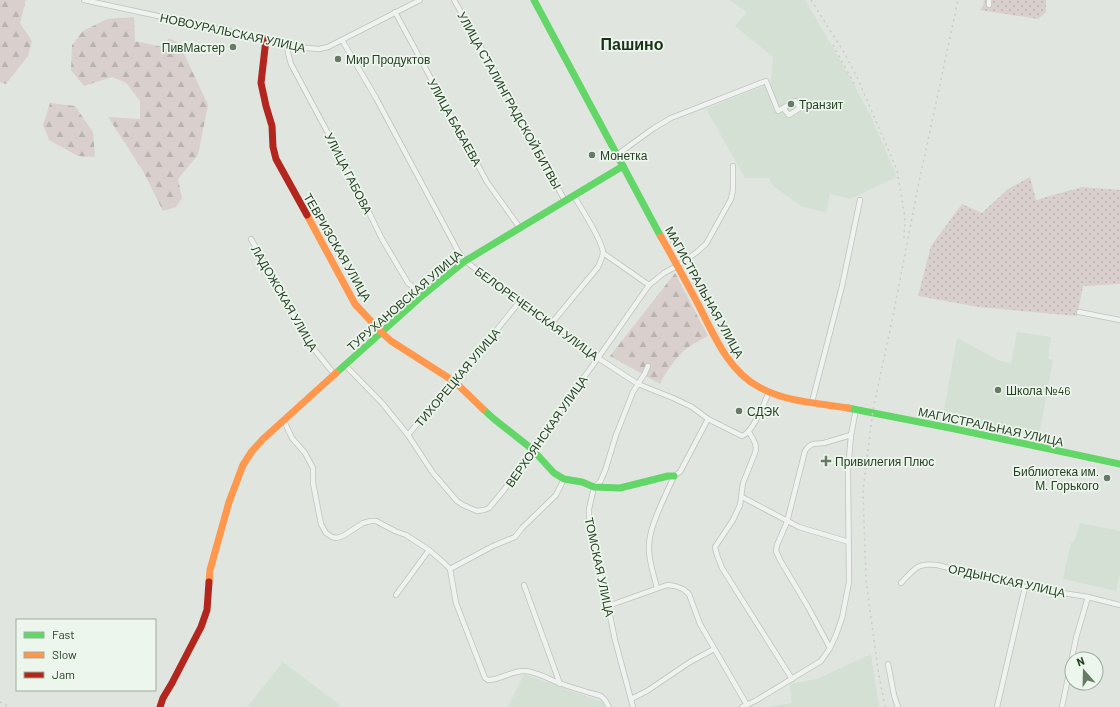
<svg xmlns="http://www.w3.org/2000/svg" width="1120" height="707" viewBox="0 0 1120 707" font-family="Barlow,sans-serif">
<defs>
<pattern id="grass-dots" width="8" height="8" patternUnits="userSpaceOnUse"><rect width="8" height="8" fill="#d9d0cd"/><path d="M2 2h.1M6 6h.1" fill="none" stroke="#bab4b0" stroke-width="1.8" stroke-linecap="round"/></pattern>
<pattern id="forest-firs" width="22" height="20" patternUnits="userSpaceOnUse"><rect width="22" height="20" fill="#d9d0cd"/><path d="M5 1l3.5 6h-7zM16 11l3.5 6h-7z" fill="#bab4b0"/></pattern>
</defs>
<rect width="100%" height="100%" fill="#e0e5e0"/>
<g fill="#d4e0d4">
<path d="M729,0h76l33,56 32,58 27,63 -47,22 -20,-5 -4,19 -25,-7 -29,-21 -3,-7h-24l-39,-69 65,-26 2,-26 -38,-31 12,-14z"/>
<path d="M1017,332l34,5 -3,22 5,1 -14,76 -96,-20 14,-78 43,23 11,2z"/>
<path d="M1080,523l40,8v42l-4,18 -53,-12 8,-36 3,-2z"/>
<path d="M871,654l8,53h-112l25,-4 -3,-19 28,-5z"/>
<path d="M283,662l53,40 4,5h-93z"/>
<path d="M524,674l81,29 -1,4h-96z"/>
</g>
<g fill="url(#grass-dots)">
<path d="M984,0h62v12l-8,7 -58,-9 3,-4z"/>
<path d="M1030,177l6,23 46,-13 38,3v94l-37,2 -6,30 -98,-9 -61,-11 13,-50 31,-42 20,9 26,-24z"/>
</g>
<g fill="url(#forest-firs)">
<path d="M0,0h26l-6,23 12,18 -4,15 -22,28 -6,-2z"/>
<path d="M134,17l1,24 32,7 1,-10 11,5 29,62 -10,50 -20,24 4,19 -6,9 -13,4 -20,-40 -35,-54 32,2v-18l-14,-18 -14,-6 -28,9 -13,-16 1,-25 11,-14 24,-12z"/>
<path d="M50,103l25,3 18,26 2,25 -17,-1 -29,-16 -6,-15z"/>
<path d="M675,273l33,63c-7,4 -16,8 -22,13 -11,10 -20,22 -26,35l-50,-28z"/>
</g>
<g fill="none" stroke-linecap="round" stroke-linejoin="round">
<g stroke="#bec3be" stroke-width="6">
<g id="street">
<path d="M84,0l222,48 13,1 9,-2 92,-47"/>
<path d="M454,0l53,93 58,108"/>
<path d="M989,5v-5"/>
<path d="M395,12l92,170 33,46"/>
<path d="M342,40l34,58 82,153 7,10 86,63 28,17 19,17 40,26 35,14 19,9 16,12 34,17c11,-3 22,-33 27,-44"/>
<path d="M287,44l1,9 3,11 61,114 30,61 26,44 15,12"/>
<path d="M618,154l36,-26 17,-10 95,-37 12,30 17,-10 5,7 -11,7 -6,-7"/>
<path d="M251,239l58,104 26,32"/>
<path d="M603,253l46,32"/>
<path d="M1079,312l41,8"/>
<path d="M551,324l47,-57c2,-5 5,-10 5,-15 -1,-12 -22,-44 -29,-56"/>
<path d="M345,365l37,38 26,32 36,-44 11,-9 65,-81"/>
<path d="M812,402l30,-116 18,-86"/>
<path d="M284,421l8,17 13,15 8,15v15l8,41 5,9 6,4 5,1 6,-2 20,-13 8,-2h5l19,10 11,4 23,15 14,12 7,7 6,34 29,75 3,2c12,0 23,-9 36,-9 11,0 25,8 35,12 14,5 28,9 42,13l4,4 4,7"/>
<path d="M749,432c4,7 9,13 6,21l-12,30 -3,22 -7,15 -18,27 2,8 5,13 70,111"/>
<path d="M408,435l25,38 24,28 6,4 14,6 7,-1 5,-2 15,-18 28,-41 66,-91 51,-73 15,-12 13,-7 20,-14 9,-8 25,-45 2,-9v-24"/>
<path d="M742,497l57,30 50,15"/>
<path d="M450,569l43,-23 22,-9 7,-9 34,-33 8,-16"/>
<path d="M901,583c13,-13 16,-21 36,-18l88,22 63,10 32,8"/>
<path d="M524,585l36,99"/>
<path d="M657,588c-3,-13 -9,-28 -8,-42 0,-20 17,-51 25,-70l6,-4 28,-53"/>
<path d="M396,595l33,-45"/>
<path d="M608,606l59,-21 8,1 8,3 6,5 11,30 47,81"/>
<path d="M830,648l-22,-41 -28,-47 -4,-9 1,-6 10,-23 18,-71 3,-4 5,-3 11,-1 27,-8"/>
<path d="M888,664l6,31 4,12"/>
<path d="M631,699l16,-8 43,-29 24,-13"/>
<path d="M633,707l-18,-67 -7,-34 -12,-50 -7,-35v-12l5,-22 6,-5 5,-11 11,-36 17,-43 12,-19 3,-7"/>
<path d="M742,707l13,-6 66,-40 9,-13 6,-13 6,-17 7,-36 -1,-111 3,-36 5,-26"/>
<path d="M997,707l28,-120"/>
<path d="M1062,707l14,-69 12,-41"/>
</g>
</g>
<use href="#street" stroke="#eff2ef" stroke-width="4.5"/>
<g stroke="#63d668" stroke-width="7">
<path d="M534,0l127,237"/>
<path d="M336,373l87,-78 42,-34 158,-95"/>
<path d="M848,408l107,21 165,35"/>
<path d="M483,409l11,10 38,30 22,24 10,6 18,3 12,5 26,1 48,-12h6"/>
</g>
<g stroke="#ff974d" stroke-width="7">
<path d="M307,215l48,89 26,28 10,9 64,41 28,27"/>
<path d="M661,237c13,22 25,45 37,67 15,29 30,67 61,83 26,15 59,16 89,21"/>
<path d="M209,582l1,-12 19,-68 14,-37 9,-14 11,-12 73,-66"/>
</g>
<g stroke="#b3261e" stroke-width="7">
<path d="M266,39l-5,44 5,23 6,20 1,21 3,12 31,56"/>
<path d="M160,707l3,-9 9,-15 29,-56 6,-17 2,-28"/>
</g>
<g stroke="#c8cdc8" stroke-width="1.5" stroke-dasharray="2 4" stroke-linecap="butt">
<path d="M811,0l34,54 12,23 40,93 8,48 -1,20"/>
<path d="M833,45l22,40"/>
<path d="M0,702l10,5"/>
<path d="M885,707l-7,-37 -12,-90 -3,-90 10,-80 21,-99 24,-124 40,-187"/>
</g>
</g>
<g fill="#677a66" stroke="#edf6ed" stroke-width="1.5">
<circle cx="233" cy="47" r="4"/>
<circle cx="338" cy="59" r="4"/>
<circle cx="791" cy="104" r="4"/>
<circle cx="592" cy="155" r="4"/>
<circle cx="998" cy="390" r="4"/>
<circle cx="739" cy="411" r="4"/>
<path d="M824 455h4v4h4v4h-4v4h-4v-4h-4v-4h4z"/>
<circle cx="1107" cy="478" r="4"/>
</g>
<g text-anchor="middle" dominant-baseline="central" stroke-width="3.5" stroke-linejoin="round" paint-order="stroke">
<g font-size="12" fill="#264025" stroke="#edf6ed">
<text transform="translate(233 32) rotate(12)">НОВОУРАЛЬСКАЯ УЛИЦА</text>
<text transform="translate(510 100) rotate(61)">УЛИЦА СТАЛИНГРАДСКОЙ БИТВЫ</text>
<text transform="translate(455 122) rotate(61)">УЛИЦА БАБАЕВА</text>
<text transform="translate(349 173) rotate(63)">УЛИЦА ГАБОВА</text>
<text transform="translate(338 247) rotate(60)">ТЕВРИЗСКАЯ УЛИЦА</text>
<text transform="translate(705 292) rotate(61)">МАГИСТРАЛЬНАЯ УЛИЦА</text>
<text transform="translate(285 298) rotate(60)">ЛАДОЖСКАЯ УЛИЦА</text>
<text transform="translate(404 300) rotate(-41)">ТУРУХАНОВСКАЯ УЛИЦА</text>
<text transform="translate(537 313) rotate(36)">БЕЛОРЕЧЕНСКАЯ УЛИЦА</text>
<text transform="translate(457 377) rotate(-50)">ТИХОРЕЦКАЯ УЛИЦА</text>
<text transform="translate(991 426) rotate(12)">МАГИСТРАЛЬНАЯ УЛИЦА</text>
<text transform="translate(546 431) rotate(-55)">ВЕРХОЯНСКАЯ УЛИЦА</text>
<text transform="translate(600 567) rotate(78)">ТОМСКАЯ УЛИЦА</text>
<text transform="translate(1007 580) rotate(12)">ОРДЫНСКАЯ УЛИЦА</text>
</g>
<g font-size="12" fill="#264025" stroke="#edf6ed" text-anchor="start">
<text x="225" y="47" text-anchor="end">ПивМастер</text>
<text x="346" y="59">Мир Продуктов</text>
<text x="799" y="104">Транзит</text>
<text x="600" y="155">Монетка</text>
<text x="1006" y="390">Школа №46</text>
<text x="747" y="411">СДЭК</text>
<text x="835" y="461">Привилегия Плюс</text>
<text x="1099" y="471" text-anchor="end">Библиотека им.<tspan x="1099" dy="14">М. Горького</tspan></text>
</g>
<g font-size="16" font-weight="bold" fill="#183118" stroke="#edf6ed">
<text x="632" y="43">Пашино</text>
</g>
</g>
<rect x="16" y="619" width="140" height="72" fill="#edf6ed" stroke="#9dad9d"/>
<rect x="24" y="632" width="20" height="6" fill="#63d668" stroke="#9dad9d"/>
<text x="52" y="639" font-size="12" fill="#264025">Fast</text>
<rect x="24" y="652" width="20" height="6" fill="#ff974d" stroke="#9dad9d"/>
<text x="52" y="659" font-size="12" fill="#264025">Slow</text>
<rect x="24" y="672" width="20" height="6" fill="#b3261e" stroke="#9dad9d"/>
<text x="52" y="679" font-size="12" fill="#264025">Jam</text>
<g transform="translate(1084 671) rotate(340)"><circle r="19" fill="#edf6ed" stroke="#9dad9d"/>
<path d="M0-3L7 15L0 10L-7 15Z" fill="#677a66"/>
<text y="-6" font-size="11" font-weight="bold" text-anchor="middle" fill="#264025">N</text>
</g>
</svg>
